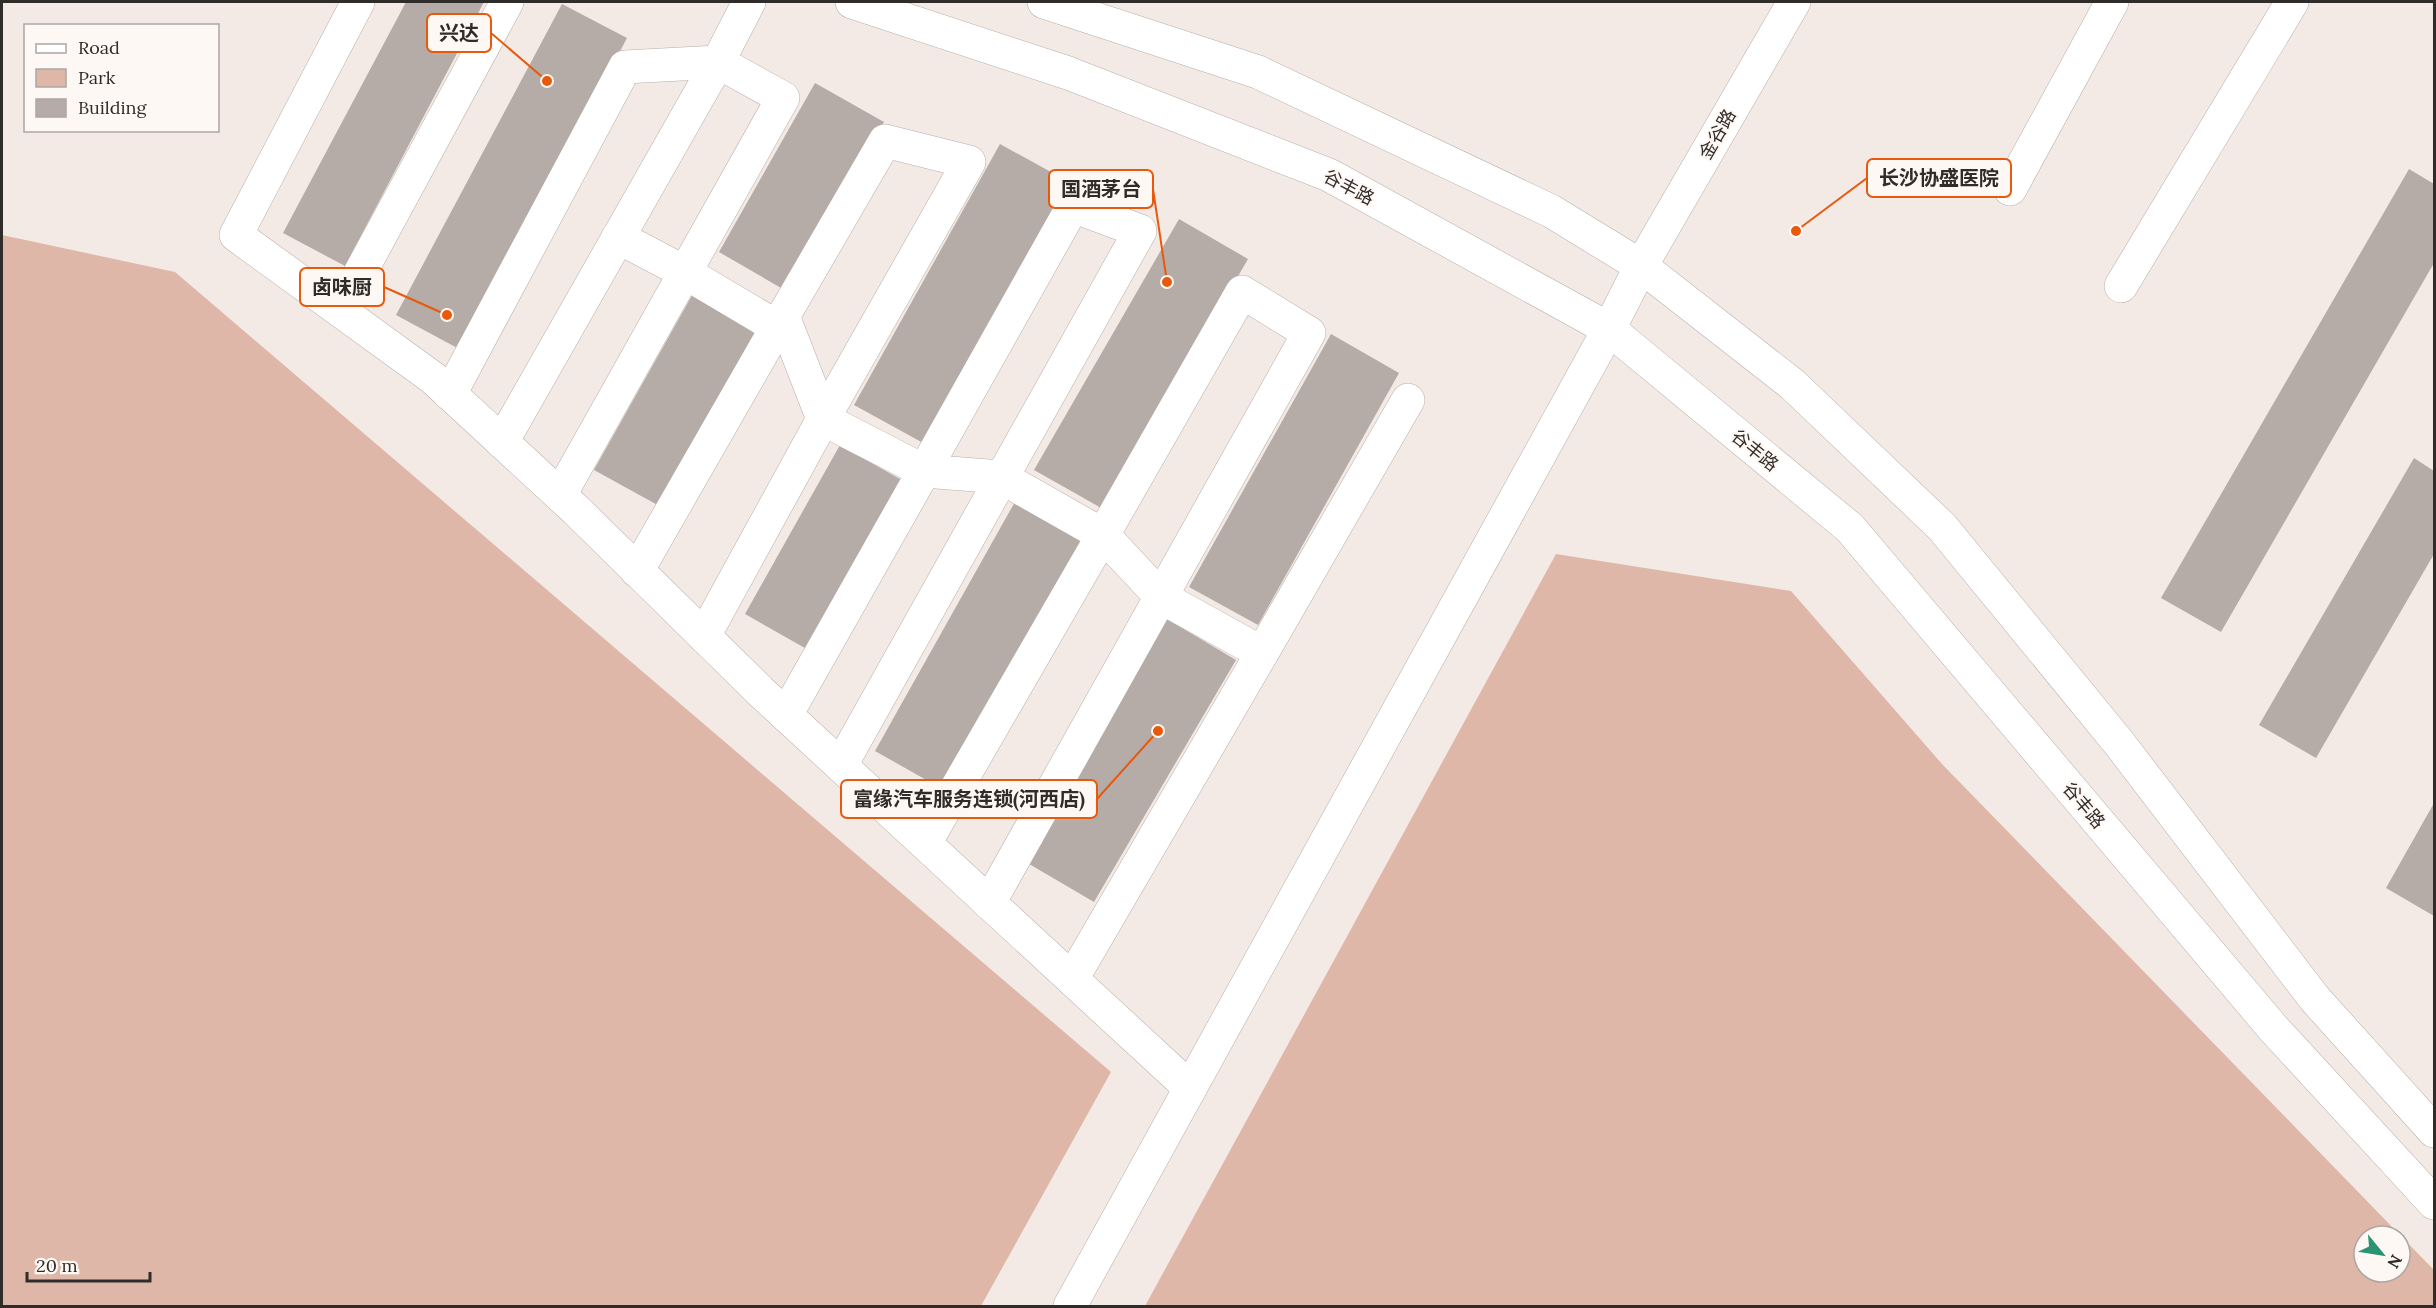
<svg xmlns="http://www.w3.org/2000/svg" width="2436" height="1308" viewBox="0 0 2436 1308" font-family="Lora,'Noto Sans SC',serif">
<rect width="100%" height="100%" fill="#f4eae5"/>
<g fill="#dfb7a8" fill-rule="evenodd">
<path d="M2,235l173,37 936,800 -130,234h-979z"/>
<path d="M1556,554l235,37 151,173 492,506v36h-1289zM2364,1236h36v36h-36z"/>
</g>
<g fill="#b5aba7">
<path d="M406,2h78l-139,264 -62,-33z"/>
<path d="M562,4l65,34 -166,312 -65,-35z"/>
<path d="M815,83l69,39 -96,170 -69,-40z"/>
<path d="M1000,144l71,39 -146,261 -71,-39z"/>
<path d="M2409,169l25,15v79l-213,369 -60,-34z"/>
<path d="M1179,219l69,40 -145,250 -69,-39z"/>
<path d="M694,292l69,39 -100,177 -69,-38z"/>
<path d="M1331,334l68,39 -141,252 -69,-38z"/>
<path d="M840,445l67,38 -95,169 -67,-38z"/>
<path d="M2414,458l20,13v83l-118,204 -57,-33z"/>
<path d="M1016,500l69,39 -141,251 -69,-39z"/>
<path d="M1167,619l69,41 -142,242 -70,-41z"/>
<path d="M2434,803v113l-48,-28z"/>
</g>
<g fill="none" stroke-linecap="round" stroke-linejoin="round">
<g stroke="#b8aeaa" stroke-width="34">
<g id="minor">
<path d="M358,2l-122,233 197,143 143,132 184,181 430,397"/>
<path d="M852,2l216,71 261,102 280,154 241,199 423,500 161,175"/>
<path d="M1044,2l214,70 293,139 90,55 151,118 150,143 177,216 196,256 119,132"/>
<path d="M2010,189l102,-187"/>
<path d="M618,237l68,36 91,54 -140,244"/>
<path d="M2121,286l171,-284"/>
<path d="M340,310l167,-308"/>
<path d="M783,316l40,103 101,52 -138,244"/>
<path d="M450,394l175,-327 93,-5 -216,380"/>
<path d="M560,495l223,-397 -65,-36 31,-60"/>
<path d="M704,636l119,-217 146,-257 -84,-21 -108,186"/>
<path d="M1262,653l146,-253"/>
<path d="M841,765l299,-534 -67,-25 -149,265 77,6 102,58 -178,308"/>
<path d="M989,903l320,-570 -67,-41 -139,243 58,62 101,56 -190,326"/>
<path d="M1070,1306l539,-977 32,-63 153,-264"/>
</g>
</g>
<use href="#minor" stroke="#fff" stroke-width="33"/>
</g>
<g text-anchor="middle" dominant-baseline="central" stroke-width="4.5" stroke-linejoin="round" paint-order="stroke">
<g font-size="18" fill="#302c2a" stroke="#fef8f5">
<text transform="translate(1717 134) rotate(-60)">金谷路</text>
<text transform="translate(1349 187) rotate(28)">谷丰路</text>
<text transform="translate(1755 450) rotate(39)">谷丰路</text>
<text transform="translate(2084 805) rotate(50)">谷丰路</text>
</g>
</g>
<path fill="none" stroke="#e8590c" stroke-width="2" d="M547 81L491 33M1796 231L1867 178M1167 282L1153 189M447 315L384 287M1158 731L1097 799"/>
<g fill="#e8590c" stroke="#fef8f5" stroke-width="2">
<circle cx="547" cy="81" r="6"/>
<circle cx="1796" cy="231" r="6"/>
<circle cx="1167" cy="282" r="6"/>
<circle cx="447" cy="315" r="6"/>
<circle cx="1158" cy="731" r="6"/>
</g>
<g fill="#fef8f5" stroke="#e8590c" stroke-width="2">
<rect x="427" y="14" width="64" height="38" rx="6"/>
<rect x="1867" y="159" width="144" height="38" rx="6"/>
<rect x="1049" y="170" width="104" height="38" rx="6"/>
<rect x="300" y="268" width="84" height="38" rx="6"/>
<rect x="841" y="780" width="256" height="38" rx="6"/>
</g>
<g font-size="20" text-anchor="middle" font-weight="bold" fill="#302c2a">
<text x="459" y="40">兴达</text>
<text x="1939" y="185">长沙协盛医院</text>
<text x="1101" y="196">国酒茅台</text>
<text x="342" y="294">卤味厨</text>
<text x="969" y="806">富缘汽车服务连锁(河西店)</text>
</g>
<rect width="2436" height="1308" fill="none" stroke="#302c2a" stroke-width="6"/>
<rect x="24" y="24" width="195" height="108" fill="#fef8f5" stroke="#aca6a4" stroke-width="1.5"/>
<rect x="36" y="44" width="30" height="9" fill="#ffffff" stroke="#aca6a4" stroke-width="1.5"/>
<text x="78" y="54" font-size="18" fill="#302c2a">Road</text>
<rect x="36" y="69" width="30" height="18" fill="#dfb7a8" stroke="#aca6a4" stroke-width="1.5"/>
<text x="78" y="84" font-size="18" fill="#302c2a">Park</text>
<rect x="36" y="99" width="30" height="18" fill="#b5aba7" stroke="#aca6a4" stroke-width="1.5"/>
<text x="78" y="114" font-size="18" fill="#302c2a">Building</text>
<g transform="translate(2382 1254) rotate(120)"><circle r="28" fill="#fef8f5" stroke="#aca6a4" stroke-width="1.5"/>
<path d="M0-4.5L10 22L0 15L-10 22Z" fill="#299372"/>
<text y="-9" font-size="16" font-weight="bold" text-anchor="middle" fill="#302c2a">N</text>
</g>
<path d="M27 1272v9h123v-9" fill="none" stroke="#302c2a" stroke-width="3"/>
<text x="36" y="1272" font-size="18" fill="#302c2a" stroke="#fef8f5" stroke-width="4.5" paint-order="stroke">20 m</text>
</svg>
